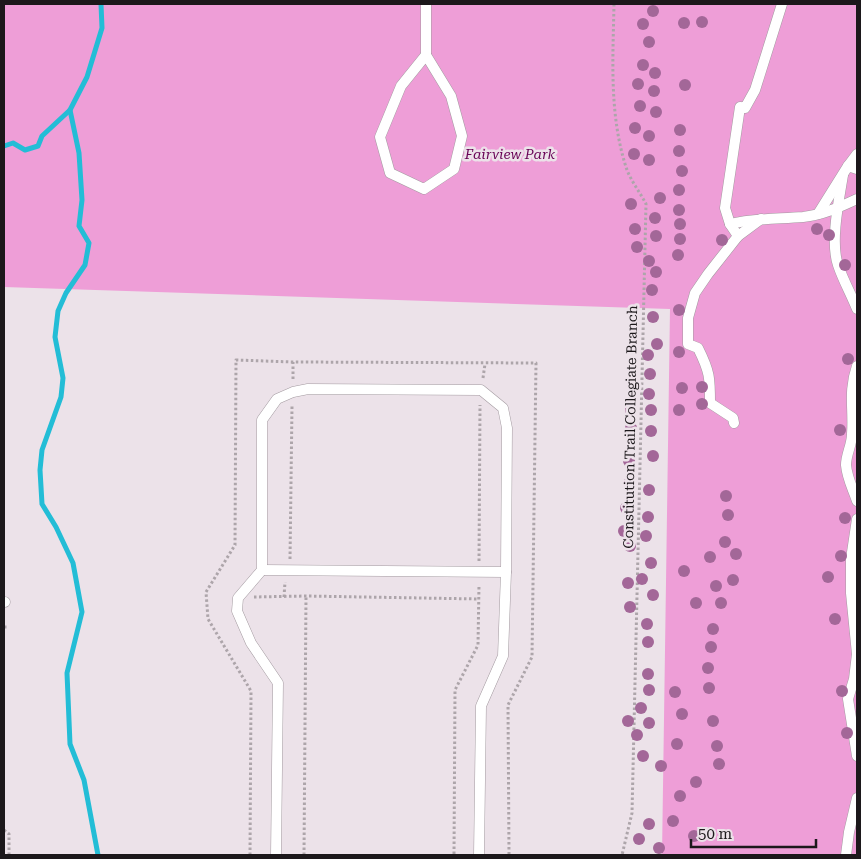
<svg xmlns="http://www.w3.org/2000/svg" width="861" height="859" viewBox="0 0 861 859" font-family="'Roboto Serif',serif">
<rect width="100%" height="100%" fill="#ece2e9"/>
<path fill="#ee9ed7" d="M4,4h853v851h-195l8,-546 -666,-22z"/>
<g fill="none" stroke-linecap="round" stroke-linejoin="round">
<g stroke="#23bdd6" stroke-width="5">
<path d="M70,110l9,43 3,47 -3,26 10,17 -4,22 -19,28 -8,18 -3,26 8,41 -2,19 -19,53 -2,20 2,34 14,23 17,36 9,49 -15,61 3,71 14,36 14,75"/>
<path d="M4,146l9,-3 12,7 13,-4 4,-10 28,-26 17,-33 15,-49 -1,-24"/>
</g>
<g stroke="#a39aa0" stroke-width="11">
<g id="lane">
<path d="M426,55l25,41 11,40 -8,33 -30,20 -34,-16 -10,-36 21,-51z"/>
<path d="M426,55v-51"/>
<path d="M848,166l9,-12"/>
<path d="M843,175c-4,25 -13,67 -5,90 5,15 13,29 19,44"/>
<path d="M818,214l30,-48 9,3"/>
<path d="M730,224c24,-6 48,-5 73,-7 19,-2 37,-10 54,-18"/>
<path d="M738,236l-8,-12 -5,-16 15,-101 5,1 10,-18 27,-86"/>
<path d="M857,366c-9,26 -3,43 -5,68 0,11 -6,20 -6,31 1,13 7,24 11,36"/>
<path d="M734,423l-1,-5 -23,-15c0,-25 0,-31 -12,-55l-10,-4v-26l7,-25 13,-19 30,-38 23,-17"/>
<path d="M857,519l-6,40v34l6,61 -3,25 -6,20 9,57"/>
<path d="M262,570l244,2"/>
<path d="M4,602h1"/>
<path d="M276,855l2,-172 -27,-40 -14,-32 1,-13 24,-28v-150l15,-21 16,-7 15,-3 173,1 22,18 4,20 -1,144 -3,84 -22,50 -2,149"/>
<path d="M846,855l3,-23 8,-34"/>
</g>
</g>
<g stroke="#ada5aa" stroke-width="3" stroke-dasharray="2.5 2.5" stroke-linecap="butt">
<path d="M614,4c-1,54 -5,110 12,163 4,13 14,25 20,37l-14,609 -10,42"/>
<path d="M483,378l2,-14"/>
<path d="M293,379v-17"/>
<path d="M290,559l2,-153"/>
<path d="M479,561l1,-156"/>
<path d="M254,597l52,-1 173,3"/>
<path d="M284,597l1,-15"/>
<path d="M4,627h5"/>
<path d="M4,830l5,4v21"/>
<path d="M454,854l1,-164 23,-45 1,-60"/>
<path d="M250,855l1,-164 -43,-72 -2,-27 29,-47 1,-185 57,2 243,1 -4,294 -24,48 1,150"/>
<path d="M304,855l2,-259"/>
</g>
<use href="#lane" stroke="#fff" stroke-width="10"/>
</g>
<g fill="#a36798">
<circle cx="653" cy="11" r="6"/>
<circle cx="702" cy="22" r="6"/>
<circle cx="684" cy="23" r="6"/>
<circle cx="643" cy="24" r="6"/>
<circle cx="649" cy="42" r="6"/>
<circle cx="643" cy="65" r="6"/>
<circle cx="655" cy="73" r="6"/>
<circle cx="638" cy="84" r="6"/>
<circle cx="685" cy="85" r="6"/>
<circle cx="654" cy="91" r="6"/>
<circle cx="640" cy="106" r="6"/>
<circle cx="656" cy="112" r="6"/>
<circle cx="635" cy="128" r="6"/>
<circle cx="680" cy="130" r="6"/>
<circle cx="649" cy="136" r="6"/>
<circle cx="679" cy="151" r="6"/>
<circle cx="634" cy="154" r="6"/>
<circle cx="649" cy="160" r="6"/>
<circle cx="682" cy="171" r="6"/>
<circle cx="679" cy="190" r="6"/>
<circle cx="660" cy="198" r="6"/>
<circle cx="631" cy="204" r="6"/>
<circle cx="679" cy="210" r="6"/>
<circle cx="655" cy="218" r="6"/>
<circle cx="680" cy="224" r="6"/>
<circle cx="635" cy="229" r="6"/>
<circle cx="817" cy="229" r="6"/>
<circle cx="829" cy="235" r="6"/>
<circle cx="656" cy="236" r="6"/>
<circle cx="680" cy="239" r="6"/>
<circle cx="722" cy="240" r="6"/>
<circle cx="637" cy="247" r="6"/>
<circle cx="678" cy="255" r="6"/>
<circle cx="649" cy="261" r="6"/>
<circle cx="845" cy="265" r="6"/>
<circle cx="656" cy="272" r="6"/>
<circle cx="652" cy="290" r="6"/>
<circle cx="679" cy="310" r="6"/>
<circle cx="653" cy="317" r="6"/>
<circle cx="657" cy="344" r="6"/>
<circle cx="679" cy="352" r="6"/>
<circle cx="648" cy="355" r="6"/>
<circle cx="848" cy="359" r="6"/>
<circle cx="650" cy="374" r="6"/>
<circle cx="702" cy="387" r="6"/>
<circle cx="682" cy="388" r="6"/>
<circle cx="649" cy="394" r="6"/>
<circle cx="702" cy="404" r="6"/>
<circle cx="631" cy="410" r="6"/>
<circle cx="651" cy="410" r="6"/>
<circle cx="679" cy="410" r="6"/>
<circle cx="631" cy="428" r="6"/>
<circle cx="840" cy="430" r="6"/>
<circle cx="651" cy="431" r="6"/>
<circle cx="653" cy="456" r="6"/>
<circle cx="629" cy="461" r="6"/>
<circle cx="630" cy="482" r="6"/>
<circle cx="649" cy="490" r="6"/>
<circle cx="726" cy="496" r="6"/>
<circle cx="626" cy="508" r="6"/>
<circle cx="728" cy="515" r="6"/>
<circle cx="648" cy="517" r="6"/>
<circle cx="845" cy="518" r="6"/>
<circle cx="624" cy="531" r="6"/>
<circle cx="646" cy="536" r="6"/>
<circle cx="725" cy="542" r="6"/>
<circle cx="630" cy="546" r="6"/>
<circle cx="736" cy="554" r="6"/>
<circle cx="841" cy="556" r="6"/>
<circle cx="710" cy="557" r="6"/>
<circle cx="651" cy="563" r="6"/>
<circle cx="684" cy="571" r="6"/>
<circle cx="828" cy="577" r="6"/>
<circle cx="642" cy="579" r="6"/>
<circle cx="733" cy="580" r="6"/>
<circle cx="628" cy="583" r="6"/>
<circle cx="716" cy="586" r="6"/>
<circle cx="653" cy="595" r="6"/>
<circle cx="696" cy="603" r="6"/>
<circle cx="721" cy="603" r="6"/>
<circle cx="630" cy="607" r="6"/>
<circle cx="835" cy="619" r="6"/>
<circle cx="647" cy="624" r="6"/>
<circle cx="713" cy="629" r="6"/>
<circle cx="648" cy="642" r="6"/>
<circle cx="711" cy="647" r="6"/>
<circle cx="708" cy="668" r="6"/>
<circle cx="648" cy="674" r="6"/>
<circle cx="709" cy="688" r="6"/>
<circle cx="649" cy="690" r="6"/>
<circle cx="842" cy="691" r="6"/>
<circle cx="675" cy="692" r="6"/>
<circle cx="641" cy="708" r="6"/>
<circle cx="682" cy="714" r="6"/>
<circle cx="628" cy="721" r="6"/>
<circle cx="713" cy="721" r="6"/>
<circle cx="649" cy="723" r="6"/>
<circle cx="847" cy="733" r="6"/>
<circle cx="637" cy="735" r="6"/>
<circle cx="677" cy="744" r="6"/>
<circle cx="717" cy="746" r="6"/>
<circle cx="643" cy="756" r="6"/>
<circle cx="719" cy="764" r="6"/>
<circle cx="661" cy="766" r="6"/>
<circle cx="696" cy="782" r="6"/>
<circle cx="680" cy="796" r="6"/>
<circle cx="673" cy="821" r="6"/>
<circle cx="649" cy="824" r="6"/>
<circle cx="694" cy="836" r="6"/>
<circle cx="639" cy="839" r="6"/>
<circle cx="659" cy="848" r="6"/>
</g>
<g text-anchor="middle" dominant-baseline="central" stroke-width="5" stroke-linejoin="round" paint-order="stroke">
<g font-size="14" font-style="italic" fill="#680356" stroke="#ece2e9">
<text x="510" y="154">Fairview Park</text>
</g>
<g font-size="14" fill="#1c181b" stroke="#ece2e9">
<text transform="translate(630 427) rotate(-89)">Constitution Trail Collegiate Branch</text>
</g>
</g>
<rect width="861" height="859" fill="none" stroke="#1c181b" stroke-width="10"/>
<path d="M691 839v8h125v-8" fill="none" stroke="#1c181b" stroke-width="2.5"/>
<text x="698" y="839" font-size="15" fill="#1c181b" stroke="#ece2e9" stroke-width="4" paint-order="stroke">50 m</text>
</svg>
